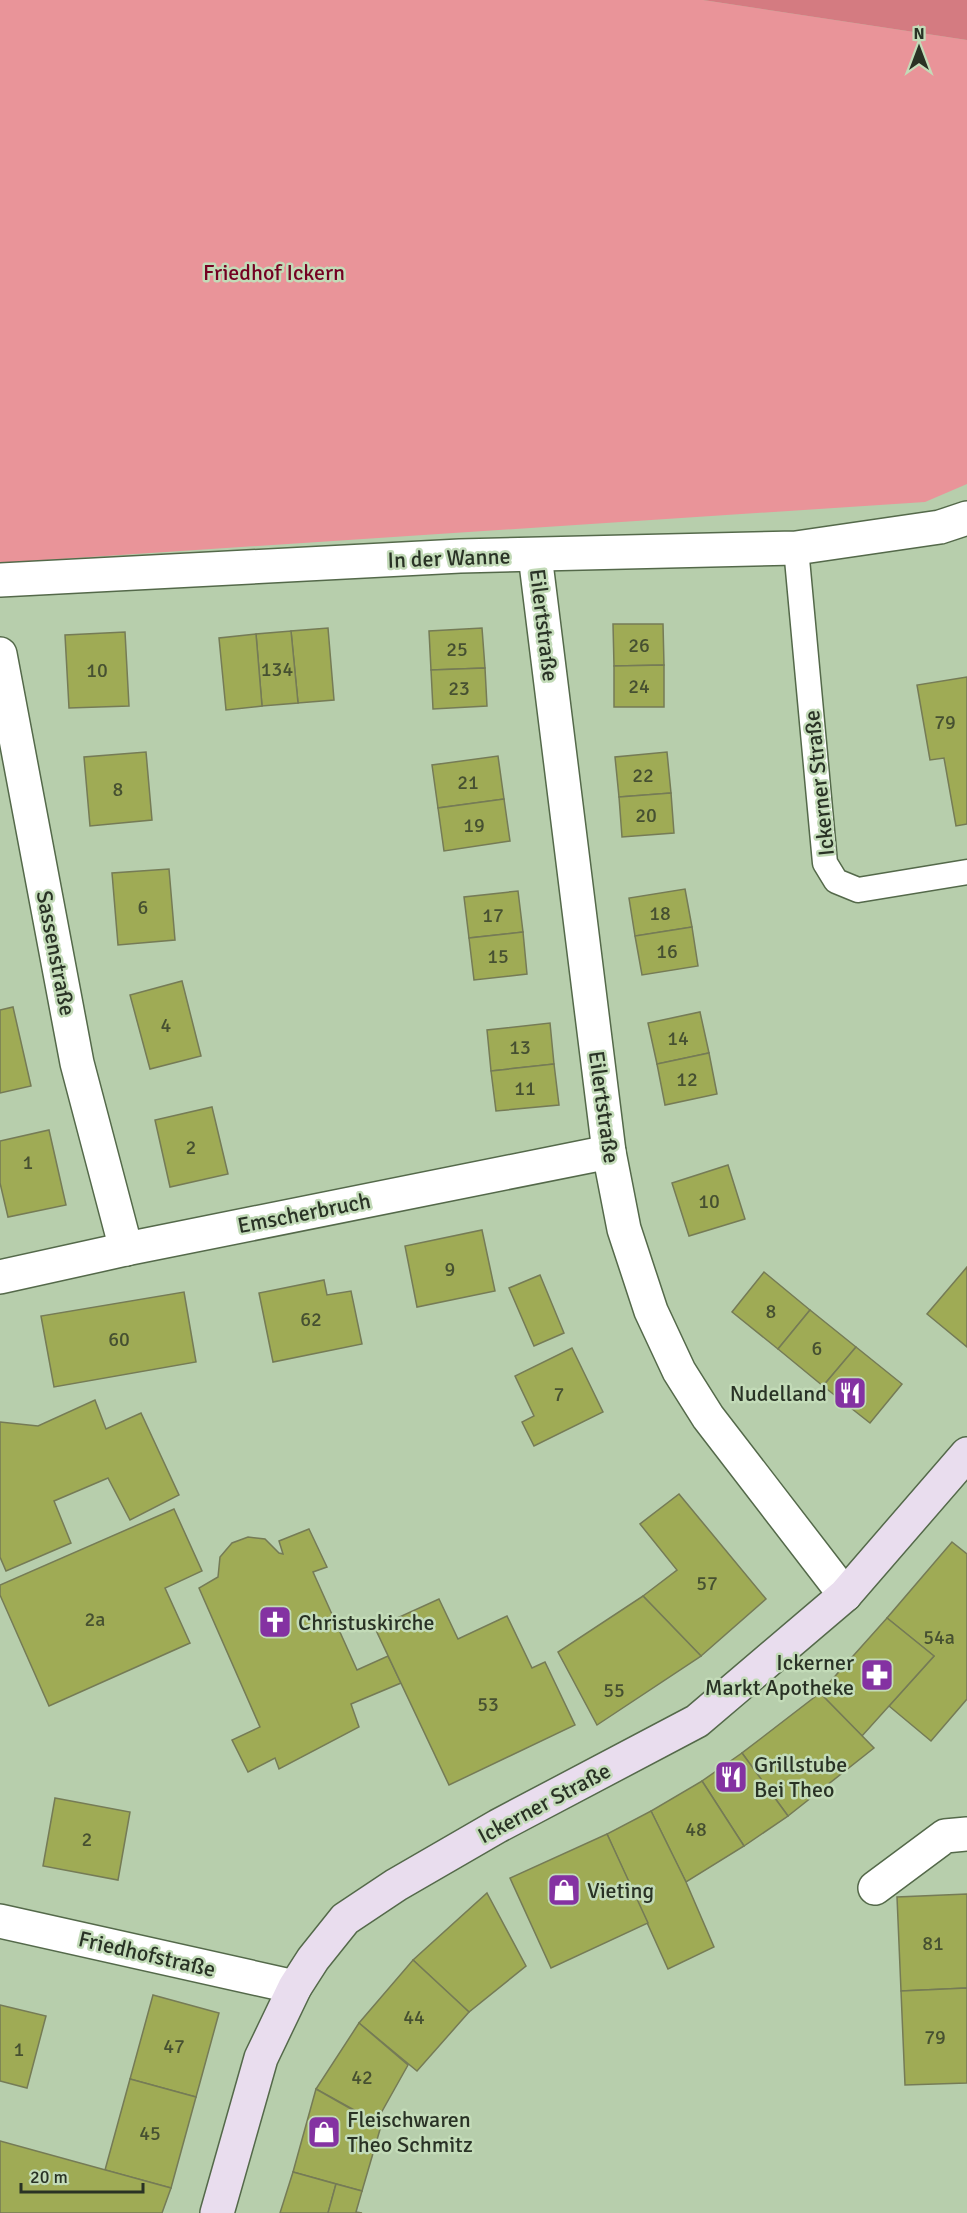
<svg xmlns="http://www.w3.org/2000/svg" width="967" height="2213" viewBox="0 0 967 2213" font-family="Signika,sans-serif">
<rect width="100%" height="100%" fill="#b7ceac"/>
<path fill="#e99499" d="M0,0h703l264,40v444l-42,18 -925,61z"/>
<path fill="#d47b81" d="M703,0h264v40z"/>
<g fill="#9fab55" stroke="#757b56" stroke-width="1.5">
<path d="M613,624h50l1,41 -50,1z"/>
<path d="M328,628l6,72 -36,3 -7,-72z"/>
<path d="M482,628l3,40 -54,2 -2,-39z"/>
<path d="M291,631l7,72 -36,3 -6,-72z"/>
<path d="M125,632l4,74 -60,2 -4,-73z"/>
<path d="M256,634l6,72 -36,4 -7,-72z"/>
<path d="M664,665v42h-50v-41z"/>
<path d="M485,668l2,38 -54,3 -2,-39z"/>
<path d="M967,677v147l-11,2 -12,-68 -14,2 -13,-75z"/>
<path d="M146,752l6,68 -62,6 -6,-69z"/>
<path d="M667,752l4,41 -52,4 -4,-40z"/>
<path d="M498,756l6,43 -66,9 -6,-43z"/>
<path d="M671,793l3,40 -52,4 -3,-40z"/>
<path d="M504,799l6,42 -66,10 -6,-43z"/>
<path d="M169,869l6,71 -57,5 -6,-72z"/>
<path d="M685,889l7,38 -57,9 -6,-38z"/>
<path d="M518,891l5,41 -54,6 -5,-41z"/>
<path d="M692,927l6,39 -56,9 -7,-39z"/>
<path d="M523,932l4,42 -53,6 -5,-42z"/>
<path d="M182,981l19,75 -51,13 -20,-74z"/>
<path d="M13,1007l18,79 -31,7v-83z"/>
<path d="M700,1012l9,41 -52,11 -9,-41z"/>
<path d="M550,1023l4,41 -63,7 -4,-41z"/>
<path d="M709,1053l8,41 -52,11 -8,-41z"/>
<path d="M554,1064l5,41 -63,6 -5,-40z"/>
<path d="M212,1107l16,67 -58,13 -15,-67z"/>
<path d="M49,1130l17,75 -58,12 -8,-34v-42z"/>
<path d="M728,1165l17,54 -56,17 -17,-53z"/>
<path d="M482,1230l13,61 -78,16 -12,-61z"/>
<path d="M967,1267v80l-40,-33z"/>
<path d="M764,1272l46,38 -32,39 -46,-37z"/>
<path d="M540,1275l24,58 -30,13 -25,-58z"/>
<path d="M324,1280l3,15 24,-4 11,53 -89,18 -14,-69z"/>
<path d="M184,1292l12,70 -142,25 -13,-71z"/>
<path d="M810,1310l46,37 -33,39 -45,-37z"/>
<path d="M856,1347l46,37 -32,39 -47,-37z"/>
<path d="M572,1348l31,64 -69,34 -12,-24 12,-6 -19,-40z"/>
<path d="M95,1400l11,29 35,-16 38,82 -49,25 -22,-42 -54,23 17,42 -65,28 -6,-14v-135l38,4z"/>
<path d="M679,1494l87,105 -65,57 -58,-60 34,-26 -37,-46z"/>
<path d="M174,1509l28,62 -37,17 25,55 -141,63 -49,-111v-10z"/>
<path d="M309,1529l18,38 -14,5 44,98 31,-14 13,27 -50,21 8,23 -80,42 -4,-11 -27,14 -16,-32 28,-13 -61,-139 19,-11 2,-20 12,-14 16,-6 17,2 14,14 4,1 -4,-13z"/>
<path d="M952,1542l15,12v145l-36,42 -42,-35 45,-50 -47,-38z"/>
<path d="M643,1596l58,60 -104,69 -39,-73z"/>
<path d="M439,1599l19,40 49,-23 25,52 13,-6 30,63 -126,60 -74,-157z"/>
<path d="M887,1618l47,38 -72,80 -42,-43z"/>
<path d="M820,1693l54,55 -86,68 -46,-63z"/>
<path d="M742,1753l46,63 -44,30 -42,-65z"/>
<path d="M702,1781l42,65 -58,36 -35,-71z"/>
<path d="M55,1798l75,14 -12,68 -75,-14z"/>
<path d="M651,1811l35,71 28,65 -46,22 -61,-135z"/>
<path d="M607,1834l41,89 -97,45 -41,-90z"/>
<path d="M487,1893l39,73 -57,46 -56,-52z"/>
<path d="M967,1894v94l-66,3 -4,-94z"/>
<path d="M413,1960l56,52 -52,59 -58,-48z"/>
<path d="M967,1988v95l-62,2 -4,-94z"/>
<path d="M153,1995l66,18 -23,84 -66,-18z"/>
<path d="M0,2005l46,11 -19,72 -27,-7z"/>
<path d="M359,2023l49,42 -32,57 -60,-33z"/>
<path d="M130,2079l66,18 -25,91 -66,-18z"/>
<path d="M316,2089l65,37 -19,65 -69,-19z"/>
<path d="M0,2141l171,47 -9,25h-162z"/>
<path d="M293,2172l43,12 -8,29h-48z"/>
<path d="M336,2184l26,7 -6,21 6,1h-34z"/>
</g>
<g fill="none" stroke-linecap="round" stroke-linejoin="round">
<g stroke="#54694a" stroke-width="27">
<path id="lane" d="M796,548l29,315 11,18 22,9 109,-18"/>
</g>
<g stroke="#54694a" stroke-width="36">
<g id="street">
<path d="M535,555l74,597 15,77 27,82 28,60 29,46 137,178"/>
<path d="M0,580l460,-24 336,-8 144,-21 27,-9"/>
<path d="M0,654l77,409 49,186"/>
<path d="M0,1277l126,-28 483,-97"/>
<path d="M875,1888l70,-52 22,-2"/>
<path d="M0,1921l295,66"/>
</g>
</g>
<g stroke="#54694a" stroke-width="36">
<path id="secondary" d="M217,2213l44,-155 34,-71 18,-28 32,-40 51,-34 102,-59 199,-105 148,-126 122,-141"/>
</g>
<use href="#lane" stroke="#fff" stroke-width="24"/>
<use href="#street" stroke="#fff" stroke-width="33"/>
<use href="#secondary" stroke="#e9ddee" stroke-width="33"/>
</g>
<defs>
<g id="restaurant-square" transform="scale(1.725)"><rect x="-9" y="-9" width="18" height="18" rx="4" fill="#8432a2" stroke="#c3dbb8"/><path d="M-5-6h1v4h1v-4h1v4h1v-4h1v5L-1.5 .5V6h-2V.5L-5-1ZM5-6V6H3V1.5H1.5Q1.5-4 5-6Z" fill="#fff"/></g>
<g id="church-square" transform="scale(1.725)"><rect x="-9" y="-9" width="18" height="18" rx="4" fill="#8432a2" stroke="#c3dbb8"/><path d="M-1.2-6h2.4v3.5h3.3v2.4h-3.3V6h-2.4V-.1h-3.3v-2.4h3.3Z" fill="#fff"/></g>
<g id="pharmacy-square" transform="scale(1.725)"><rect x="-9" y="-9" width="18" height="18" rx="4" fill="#8432a2" stroke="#c3dbb8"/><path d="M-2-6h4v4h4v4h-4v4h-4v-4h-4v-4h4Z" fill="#fff"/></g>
<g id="shop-square" transform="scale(1.725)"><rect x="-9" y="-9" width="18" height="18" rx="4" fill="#8432a2" stroke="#c3dbb8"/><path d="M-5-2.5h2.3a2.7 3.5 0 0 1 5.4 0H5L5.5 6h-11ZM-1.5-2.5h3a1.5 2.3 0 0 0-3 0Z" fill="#fff"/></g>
</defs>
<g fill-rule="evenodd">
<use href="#restaurant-square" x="850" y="1393"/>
<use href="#church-square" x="275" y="1622"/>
<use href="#pharmacy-square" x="877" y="1675"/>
<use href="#restaurant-square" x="731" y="1777"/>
<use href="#shop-square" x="564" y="1890"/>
<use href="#shop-square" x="324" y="2132"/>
</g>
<g text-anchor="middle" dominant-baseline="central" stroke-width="5" stroke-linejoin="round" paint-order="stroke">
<g font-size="20" fill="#465031">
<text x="639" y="645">26</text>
<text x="457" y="649">25</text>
<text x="277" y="669">134</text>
<text x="97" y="670">10</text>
<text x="639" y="686">24</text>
<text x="459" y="688">23</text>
<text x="945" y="722">79</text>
<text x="643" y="775">22</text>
<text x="468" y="782">21</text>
<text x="118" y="789">8</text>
<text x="646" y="815">20</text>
<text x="474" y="825">19</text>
<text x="143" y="907">6</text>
<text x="660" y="913">18</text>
<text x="493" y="915">17</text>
<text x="667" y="951">16</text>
<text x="498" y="956">15</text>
<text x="166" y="1025">4</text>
<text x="678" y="1038">14</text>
<text x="520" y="1047">13</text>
<text x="687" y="1079">12</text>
<text x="525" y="1088">11</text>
<text x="191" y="1147">2</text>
<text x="28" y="1162">1</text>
<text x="709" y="1201">10</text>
<text x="450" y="1269">9</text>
<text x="771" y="1311">8</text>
<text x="311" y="1319">62</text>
<text x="119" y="1339">60</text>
<text x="817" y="1348">6</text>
<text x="559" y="1394">7</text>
<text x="707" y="1583">57</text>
<text x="95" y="1619">2a</text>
<text x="939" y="1637">54a</text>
<text x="614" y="1690">55</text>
<text x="488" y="1704">53</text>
<text x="696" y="1829">48</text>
<text x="87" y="1839">2</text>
<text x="933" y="1943">81</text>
<text x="414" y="2017">44</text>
<text x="935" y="2037">79</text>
<text x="174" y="2046">47</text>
<text x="19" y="2049">1</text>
<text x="362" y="2077">42</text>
<text x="150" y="2133">45</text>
</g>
<g font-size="22" fill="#740122" stroke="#c3dbb8">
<text x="274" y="272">Friedhof Ickern</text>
</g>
<g font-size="22" fill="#293225" stroke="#c3dbb8">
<text transform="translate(449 558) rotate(-2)">In der Wanne</text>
<text transform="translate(544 625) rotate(83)">Eilertstraße</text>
<text transform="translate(819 783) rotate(-96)">Ickerner Straße</text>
<text transform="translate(56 953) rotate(79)">Sassenstraße</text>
<text transform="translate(604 1107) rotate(82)">Eilertstraße</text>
<text transform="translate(304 1213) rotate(-11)">Emscherbruch</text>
<text transform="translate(544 1803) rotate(-28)">Ickerner Straße</text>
<text transform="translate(147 1954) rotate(13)">Friedhofstraße</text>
</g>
<g font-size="22" fill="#293225" stroke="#c3dbb8" text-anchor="start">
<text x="827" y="1393" text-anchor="end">Nudelland</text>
<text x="298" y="1622">Christuskirche</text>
<text x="854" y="1662" text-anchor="end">Ickerner<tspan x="854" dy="25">Markt Apotheke</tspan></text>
<text x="754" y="1764">Grillstube<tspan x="754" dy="25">Bei Theo</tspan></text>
<text x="587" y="1890">Vieting</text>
<text x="347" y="2119">Fleischwaren<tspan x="347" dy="25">Theo Schmitz</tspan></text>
</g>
</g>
<g transform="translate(919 48)" stroke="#c3dbb8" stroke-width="4.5" paint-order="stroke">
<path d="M0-4.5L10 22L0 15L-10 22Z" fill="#293225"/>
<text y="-9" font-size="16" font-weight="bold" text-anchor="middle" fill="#293225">N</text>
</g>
<path d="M21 2183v9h122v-9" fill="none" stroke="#293225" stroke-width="3"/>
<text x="30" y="2183" font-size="18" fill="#293225" stroke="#c3dbb8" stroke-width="4.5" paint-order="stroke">20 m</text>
</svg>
